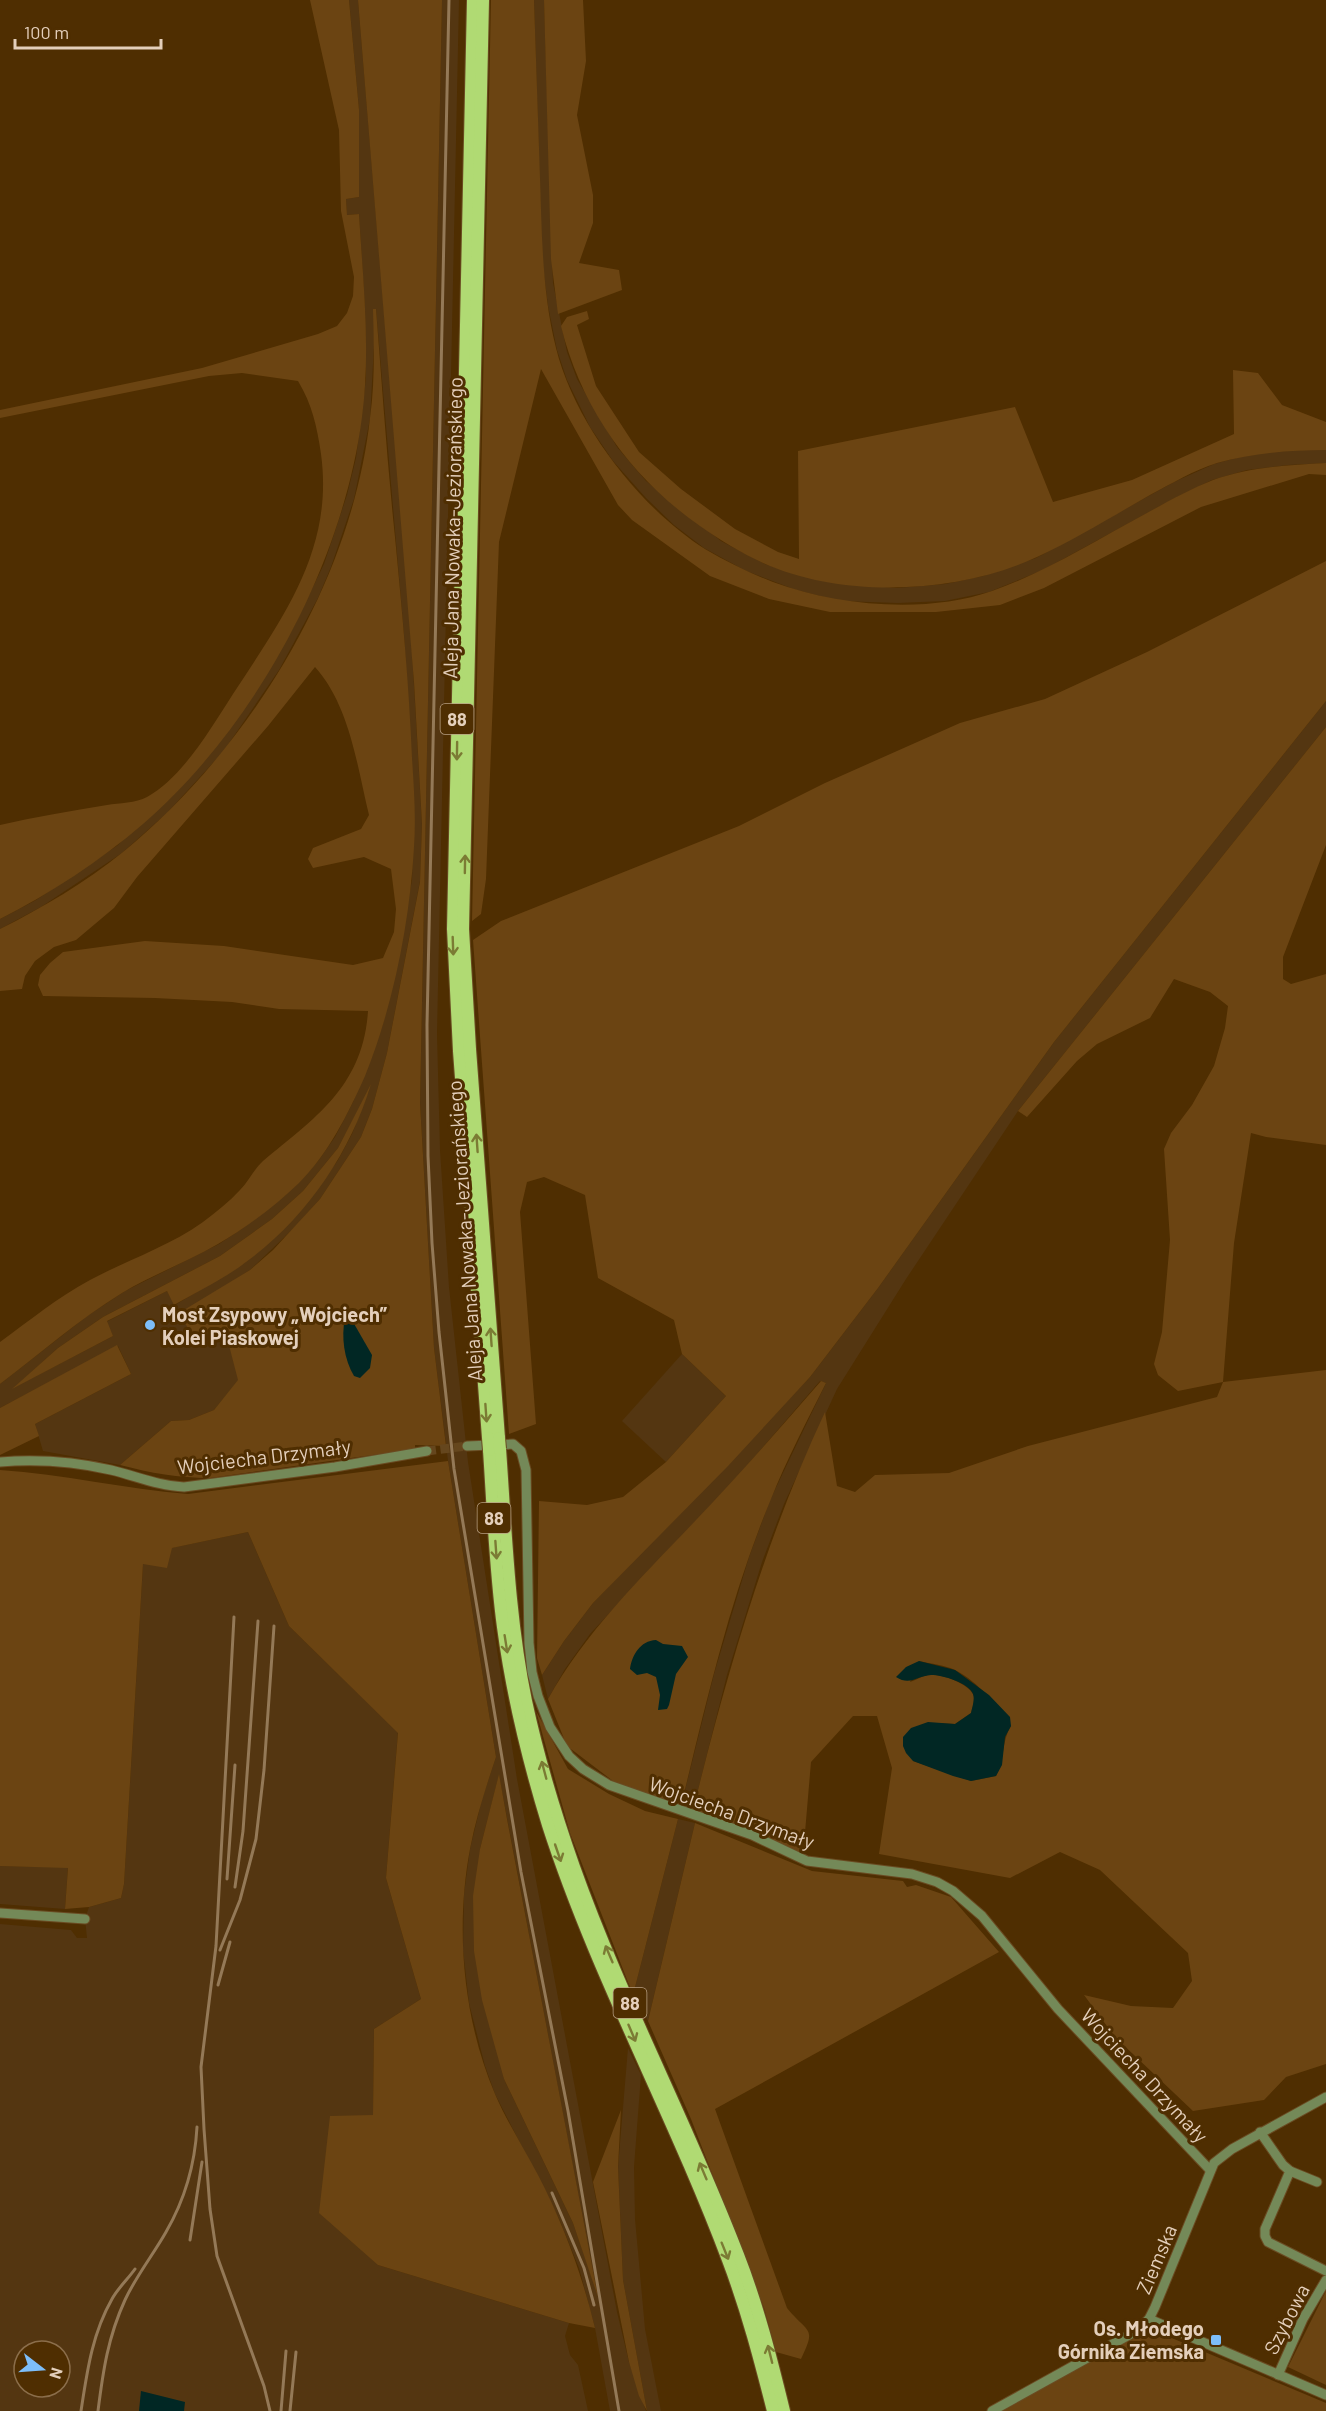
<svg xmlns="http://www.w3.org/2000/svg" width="1326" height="2411" viewBox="0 0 1326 2411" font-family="Barlow,sans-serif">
<rect width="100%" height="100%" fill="#4f2e01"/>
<g fill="#543611" fill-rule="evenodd">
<path d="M349,0h9l53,634 11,190 -2,57 -33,172 -15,56 -11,28 -41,62 -24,27 -46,44 -31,20 6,40 14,50 -25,30 -25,10 -18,1 -51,44 -77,-14 -8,-27 96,-50 -13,-28 -118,62v-24l87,-68 38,-25 94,-47 24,-16 55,-45 20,-22 17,-24 18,-35 29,-75 11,-44 19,-103 2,-78 -10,-167 -28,-326 -6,110 -16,80 -23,68 -13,31 -39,72 -56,82 -56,61 -45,40 -81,54 -41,22v-10l36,-19 82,-55 128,-139 46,-76 32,-66 23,-69 9,-37 10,-80 -1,-69 -6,-95 -12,1 -1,-16 13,-2v-87zM369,1090l-17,44 -14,26 -25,35 -69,68 -69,42 -8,-14 -61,31 7,14 -98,51 43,-39 45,-31 117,-61 52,-37 31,-28 35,-43z"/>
<path d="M442,0h17l-22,1034 3,116 9,137 19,175 49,317 100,533 12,50 17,49h-36l-15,-83 -16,-60 -20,-49 -64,-125 -10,-28 -16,-63 -6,-53 1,-56 6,-45 12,-50 14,-42 -48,-296 -14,-113 -14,-245zM499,1775v1l97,513 -23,-66 -69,-144 -24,-230z"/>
<path d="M534,0h10l9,283 14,69 10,27 40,68 29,34 75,60 44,23 34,11 46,9 52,4 48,-4 38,-8 53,-18 138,-76 40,-18 33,-9 42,-5h37v13l-38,2 -41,5 -35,10 -39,19 -130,71 -54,22 -44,9 -47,2 -58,-2 -44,-11 -50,-19 -42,-23 -30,-23 -28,-27 -33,-37 -23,-34 -23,-47 -10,-30 -9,-44 -6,-47z"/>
<path d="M1326,701v26l-308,384 -112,168 -69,110 -53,115 -22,58 -35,113 -34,135 -12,-4 33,-132 35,-117 21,-57 56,-117 -6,-2 -82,95 -148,158 -25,35 -17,30 -6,-24 22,-34 29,-38 217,-226 68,-89 176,-246z"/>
<path d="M682,1354l44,42 -60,66 -44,-41z"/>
<path d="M248,1532l41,94 109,106 -12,146 35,121 -47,30 -1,87 5,149 191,58 -4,13 5,19 8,10 10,46h-588v-487l71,6 6,8h10l-2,-19 4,-12 32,-9 3,-14 19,-320 28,-16zM24,2351h36v36h-36z"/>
<path d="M678,1819l17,4 -47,198 -15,-26z"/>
<path d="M0,1866l68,1 -3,42 -65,-5z"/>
<path d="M628,2048l13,27 -7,92 1,52 10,110 16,82h-14l-24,-131 -5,-113z"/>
</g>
<g fill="#6b4412" fill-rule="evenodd">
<path d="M310,0h39l10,110v87l-13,2 1,16 12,-1c4,67 12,136 3,203 -19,148 -107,310 -219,407 -43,37 -92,69 -143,95v-94c35,-8 71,-14 107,-20 12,-2 29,-2 40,-8 36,-20 64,-69 86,-103 50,-77 101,-144 88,-240 -4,-27 -9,-50 -23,-73l-56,-8 -33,3 -209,42v-8l202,-42 48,-14 68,-20 19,-8 10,-13 6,-17 1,-19 -13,-66 -2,-81z"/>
<path d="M358,0h84l-22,1103 14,245 12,98 -31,-1v4l-205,29c-32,0 -59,-5 -90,-13l51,-44 18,-1 25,-10 24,-30 -13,-50 -33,5 -13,-22 71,-43 23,-20 47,-51 41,-62 11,-28 15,-56 33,-171 2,-58 -8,-142z"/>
<path d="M491,0h43c2,59 4,119 6,178 2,57 2,114 16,170 19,76 83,159 149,201 22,13 45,24 68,33 65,24 153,32 219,9 54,-19 103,-50 153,-77 22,-12 45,-25 68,-34 37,-13 75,-15 113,-17v12l-17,-1 -108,33 -157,81 -44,17 -64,7h-106l-61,-13 -59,-23 -78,-56 -14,-15 -77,-136 -42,173 -13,337 -5,35 -9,7z"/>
<path d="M544,0h39l3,61 -9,54 16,80v28l-14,40 40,7 3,20 -64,24 -7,-55z"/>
<path d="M373,309h3c6,76 11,152 19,228 7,73 14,147 17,221 2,30 4,60 2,89 -4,74 -21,160 -49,229 -17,38 -36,77 -66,107 -24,23 -53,45 -81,61 -31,18 -66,31 -96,49 -44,27 -81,60 -122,91v-42c29,-21 58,-45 90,-62 37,-20 78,-33 113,-58 13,-10 26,-20 37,-32 9,-9 14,-21 23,-29 53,-44 100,-75 105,-150l-89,-2 -47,-7 -77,-4 -112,-2 -5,-11 2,-10 10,-12 13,-11 82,-11 79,5 129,19 30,-7 11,-26 2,-23 -5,-40 -27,-12 -51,11 -5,-9 5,-11 48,-19 8,-14c-12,-49 -19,-109 -54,-148l-47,59 -131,151 -23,31 -38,32 -22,7 -19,14 -10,15 -3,13 -22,2v-62c42,-21 86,-47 123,-77 126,-103 229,-270 247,-434 5,-36 4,-72 3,-109z"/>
<path d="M587,311l2,8 -12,6 19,61 43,66 42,37 54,40 43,23 21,7 -1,-108 217,-44 38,95 79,-22 102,-46 -1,-64 25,3 24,32 44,17v28c-37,0 -73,3 -109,13 -23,7 -46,21 -67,32 -37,21 -74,44 -113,62 -78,37 -194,42 -274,6 -22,-10 -43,-23 -63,-37 -69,-48 -119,-118 -139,-200l6,-9z"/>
<path d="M1326,561v140l-272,341 -176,246 -68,89 -82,89 -135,137 -29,38 -22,34 -5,-17 2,-157 48,4 36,-8 43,-35 60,-66 -44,-42 -8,-34 -76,-42 -13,-83 -41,-18 -17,5 -7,30 16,212 -27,10 -36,-494 28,-19 238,-95 86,-43 135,-60 85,-24 102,-47z"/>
<path d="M1326,727v118l-43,112v22l8,5 35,-10v171l-60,-8 -15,-4 -17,110 -11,139 103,-12v694l-40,13 -22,23 -71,11 -78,-74 -31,-42 47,11 42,2 19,-27 -4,-28 -88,-83 -40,-18 -50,26 -131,-24 13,-86 -15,-52h-24l-42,46 -8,94 -24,-13 -86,-33c34,-137 72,-270 132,-398l12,74 18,6 20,-17 74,-2 79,-27 189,-49 6,-15 -45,9 -20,-16 -4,-11 8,-32 8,-92 -6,-91 7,-16 21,-28 22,-39 11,-38 3,-22 -18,-14 -36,-13 -24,39 -53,26 -20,17 -50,56 -9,-6zM919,1661c12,3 26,4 36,9 25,13 40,34 56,56 -10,16 -6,34 -15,50l-25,5 -58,-20 25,-38 17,1 16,-11c1,-5 5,-14 2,-19 -6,-11 -33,-21 -45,-19 -6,1 -12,5 -18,7z"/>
<path d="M371,1084c-21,70 -66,135 -125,178 -22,17 -48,29 -72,43l-7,-14 -60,30 6,15 -101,53 46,-41 45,-31 117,-61 52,-37 31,-28 35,-43z"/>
<path d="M117,1345l14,29 -96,50 4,12 -39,19v-47z"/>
<path d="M821,1381l5,2c-19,38 -39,76 -55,116 -41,98 -65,204 -90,307l-68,-25 -46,-35 -19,-47c38,-68 94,-122 148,-179 43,-45 84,-92 125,-139z"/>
<path d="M448,1461l48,296c-10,30 -20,60 -26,92 -15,80 -7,170 25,245 12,28 29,54 43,81 25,48 44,99 57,153l-26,-5 -191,-58 -59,-52 11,-97 43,-1 1,-86 47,-30 -35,-121 12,-145 -109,-107 -41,-94 -76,16 -5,20 -24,-4 -19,320 -3,14 -32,9 -24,2 3,-41 -68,-2v-396c63,4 125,19 188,24z"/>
<path d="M536,1711l32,58 41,25 36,17 33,8 -45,176 -63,-162z"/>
<path d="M499,1774l8,45 91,478 -25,-74 -69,-144 -22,-79 -8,-49 -1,-55 7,-47z"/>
<path d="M695,1823l117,48 91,10 4,6 9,-2 35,12 48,55 -284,157 72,199c21,26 30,18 14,51l-25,-7 -12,-44 -73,-189 -43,-98z"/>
<path d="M621,2110l-3,57 5,113 24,131 -8,-15 -10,-34 -36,-180z"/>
<path d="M1326,2291v94l-38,-18z"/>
<path d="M1148,2328l178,75v8h-325z"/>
</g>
<g fill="#012724">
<path d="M349,1315l23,40 -2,13 -10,10 -6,-2c-10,-17 -13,-39 -9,-58z"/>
<path d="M656,1640l7,4 19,2 6,11 -12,17 -7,31 -2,4 -9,1 2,-15 -4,-18 -9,-4 -10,2 -7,-6c2,-14 10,-28 26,-29z"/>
<path d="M919,1661l36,9 34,25 21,22 1,9 -6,11 -3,28 -6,11 -25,5 -18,-5 -40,-15 -7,-8 -3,-7v-9l8,-9 17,-6 27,2 16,-11c1,-5 4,-13 2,-19 -4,-11 -30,-19 -42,-19 -14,1 -21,11 -35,2l10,-10z"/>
<path d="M141,2391l44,11 -1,9h-45z"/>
</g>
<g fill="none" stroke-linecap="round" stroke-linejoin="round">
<path stroke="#65461d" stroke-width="9" stroke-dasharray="9 4.5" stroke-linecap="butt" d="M427,1451l40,-5"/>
<g stroke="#6a4b22" stroke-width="11">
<g id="minor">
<path d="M467,1446l46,-2 8,7 5,19 3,173 3,29 6,24 12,31 19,29 14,13 26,16 143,50 55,26 105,13 25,8 16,9 29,25 76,93 152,161"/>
<path d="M0,1462c37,-3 76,0 111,8 25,6 48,16 73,17l151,-20 92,-16"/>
<path d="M0,1913l85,6"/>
<path d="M1260,2132l23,33 7,6 -25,58v7l3,6 58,29"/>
<path d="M1290,2171l27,11"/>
<path d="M1149,2319l177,76"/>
<path d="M1278,2375l25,-56 23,-39"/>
<path d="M992,2411l146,-81 11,-11 6,-12 59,-144 18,-14 94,-52"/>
</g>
</g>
<g stroke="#6a4b22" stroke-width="14">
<g id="major">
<path d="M473,0l-20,929 6,122 29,387"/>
<path d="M483,0l-20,929 7,120 29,389"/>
<path d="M500,1449c6,84 9,170 26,252 12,56 29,112 48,166 47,132 114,257 164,388 20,51 33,103 46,156"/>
<path d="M489,1450c4,59 6,118 14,177 9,67 25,133 45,198 48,149 125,288 180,435 19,50 32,100 45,151"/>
</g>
</g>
<use href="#minor" stroke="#748958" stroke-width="9"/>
<use href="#major" stroke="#b0da73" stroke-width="12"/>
<g stroke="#947957" stroke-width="3">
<path d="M449,0l-22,1025 1,131 4,87 7,89 15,137 67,403 47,239 51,300"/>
<path d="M234,1617l-18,329 -15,121 3,62 6,80 7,47 47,130 6,25"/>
<path d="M227,1879l8,-114"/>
<path d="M235,1887l8,-56 15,-210"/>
<path d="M220,1950l20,-50 16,-61 8,-69 10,-144"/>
<path d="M218,1985l12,-43"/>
<path d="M552,2193l32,75 10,37"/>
<path d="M190,2240l12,-78"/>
<path d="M81,2411c6,-39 11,-77 31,-112 6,-11 16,-20 23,-30"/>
<path d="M98,2411c5,-40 10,-74 27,-111 11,-24 28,-45 41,-68 18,-31 29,-68 31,-105"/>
<path d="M281,2411l5,-60"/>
<path d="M290,2411l6,-59"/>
</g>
<g stroke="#6a4b22" stroke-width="14" stroke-linecap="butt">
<g id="major-bridge">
<path d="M488,1438l1,12"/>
<path d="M499,1438l1,11"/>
</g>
</g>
<use href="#major-bridge" stroke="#b0da73" stroke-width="12"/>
</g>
<defs><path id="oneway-shaft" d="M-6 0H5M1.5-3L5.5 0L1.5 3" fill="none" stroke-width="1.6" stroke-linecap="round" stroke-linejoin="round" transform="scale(1.5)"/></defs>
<g stroke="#7b7b34">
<use href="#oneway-shaft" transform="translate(457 751) rotate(91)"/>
<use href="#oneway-shaft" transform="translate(465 864) rotate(-89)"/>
<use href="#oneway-shaft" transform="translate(453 946) rotate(88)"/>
<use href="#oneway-shaft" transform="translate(477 1143) rotate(-94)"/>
<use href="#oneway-shaft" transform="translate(491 1337) rotate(-94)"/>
<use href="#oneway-shaft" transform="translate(486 1413) rotate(86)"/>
<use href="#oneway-shaft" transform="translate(496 1550) rotate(86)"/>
<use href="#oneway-shaft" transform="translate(506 1644) rotate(81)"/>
<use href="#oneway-shaft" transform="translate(544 1770) rotate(-105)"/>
<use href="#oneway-shaft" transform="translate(558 1853) rotate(71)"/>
<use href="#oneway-shaft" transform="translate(609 1954) rotate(-113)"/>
<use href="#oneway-shaft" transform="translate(632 2033) rotate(67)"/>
<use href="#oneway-shaft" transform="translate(703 2171) rotate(-113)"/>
<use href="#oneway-shaft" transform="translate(725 2251) rotate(68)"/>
<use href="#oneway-shaft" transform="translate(770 2354) rotate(-104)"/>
</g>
<g fill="#7dbef9" stroke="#4f2e01" stroke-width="2">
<circle cx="150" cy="1325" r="6"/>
<rect x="1210" y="2334" width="12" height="12" rx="3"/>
</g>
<g text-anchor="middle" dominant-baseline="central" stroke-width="6" stroke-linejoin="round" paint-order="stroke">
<g fill="#4f2e01" stroke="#b79f83" stroke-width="1.5">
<rect x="440.5" y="704" width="33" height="30" rx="4.5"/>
<rect x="477.5" y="1503" width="33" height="30" rx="4.5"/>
<rect x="613.5" y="1988" width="33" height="30" rx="4.5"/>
</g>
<g font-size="18" font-weight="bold" fill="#e4cfbb">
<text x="457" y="719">88</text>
<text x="494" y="1518">88</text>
<text x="630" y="2003">88</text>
</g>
<g font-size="20" fill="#e4cfbb" stroke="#4f2e01">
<text transform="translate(452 528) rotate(-89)">Aleja Jana Nowaka-Jeziorańskiego</text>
<text transform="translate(464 1231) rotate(-94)">Aleja Jana Nowaka-Jeziorańskiego</text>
<text transform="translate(264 1456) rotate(-7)">Wojciecha Drzymały</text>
<text transform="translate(732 1812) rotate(20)">Wojciecha Drzymały</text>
<text transform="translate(1145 2075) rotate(47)">Wojciecha Drzymały</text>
<text transform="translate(1156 2259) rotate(-67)">Ziemska</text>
<text transform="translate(1286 2319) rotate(-63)">Szybowa</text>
</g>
<g font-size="20" font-weight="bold" fill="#e4cfbb" stroke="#4f2e01" text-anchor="start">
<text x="162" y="1314">Most Zsypowy „Wojciech”<tspan x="162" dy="23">Kolei Piaskowej</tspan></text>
<text x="1204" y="2328" text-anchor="end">Os. Młodego<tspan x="1204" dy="23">Górnika Ziemska</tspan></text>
</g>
</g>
<g transform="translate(42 2369) rotate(107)"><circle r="28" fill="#4f2e01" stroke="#8b6e4b" stroke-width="1.5"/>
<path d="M0-4.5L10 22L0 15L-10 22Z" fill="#7dbef9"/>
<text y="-9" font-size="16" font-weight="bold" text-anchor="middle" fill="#e4cfbb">N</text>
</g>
<path d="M15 39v9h146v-9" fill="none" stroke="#e4cfbb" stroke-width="3"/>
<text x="24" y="39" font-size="18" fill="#e4cfbb" stroke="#4f2e01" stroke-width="4.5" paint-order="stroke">100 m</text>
</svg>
